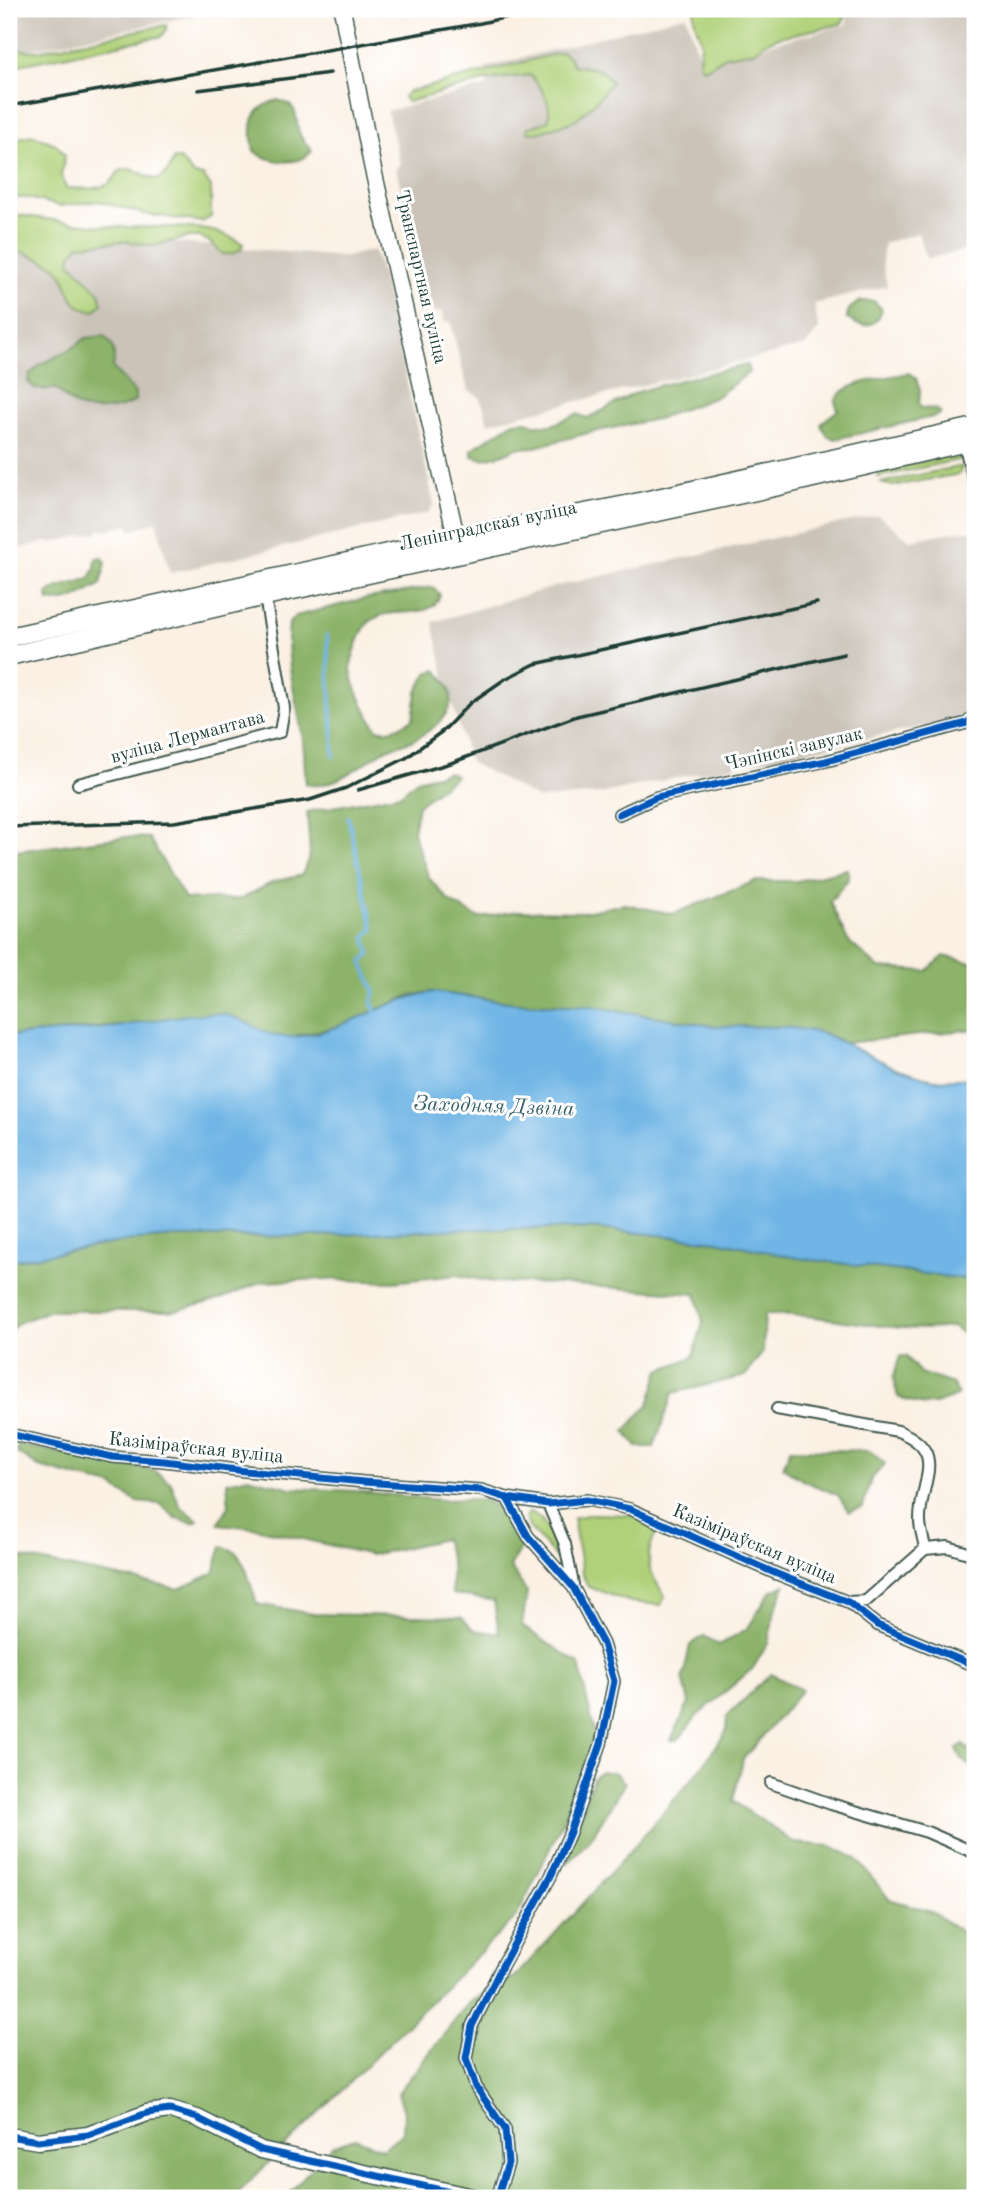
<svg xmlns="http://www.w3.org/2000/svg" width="984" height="2207" viewBox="0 0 984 2207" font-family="'Old Standard TT',serif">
<rect width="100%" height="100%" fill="#fff"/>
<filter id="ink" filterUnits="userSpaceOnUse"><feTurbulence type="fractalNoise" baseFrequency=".0143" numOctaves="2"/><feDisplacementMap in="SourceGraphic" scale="14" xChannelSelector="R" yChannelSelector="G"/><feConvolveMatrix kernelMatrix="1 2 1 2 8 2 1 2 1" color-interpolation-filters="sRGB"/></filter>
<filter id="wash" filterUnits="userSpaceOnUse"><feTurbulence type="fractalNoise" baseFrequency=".00686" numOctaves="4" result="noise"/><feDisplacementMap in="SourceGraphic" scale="28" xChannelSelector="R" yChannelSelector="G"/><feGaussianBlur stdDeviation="1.57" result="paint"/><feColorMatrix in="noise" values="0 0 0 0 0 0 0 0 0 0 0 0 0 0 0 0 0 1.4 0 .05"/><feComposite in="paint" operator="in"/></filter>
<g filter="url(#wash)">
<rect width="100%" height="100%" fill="#fbf0e3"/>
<g fill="#cbc3b8">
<path d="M9,9h185l2,6 -169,35 -18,-10z"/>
<path d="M849,9h126v239l-48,11 -9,-26 -34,10 -2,19 5,24 -73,18 5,25 -14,17 -317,77 -5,-18 -5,-9 -10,-6 -18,-69 -5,2 -4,-12 -7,2 -11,-33 -27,-111 4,-6 -13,-52 101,-25 -2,-19 200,-52 13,40 8,4 139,-34z"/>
<path d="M9,228l335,29 30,-7 11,34 49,220 -6,9 -258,60 -14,-52 -25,10 -3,-6 -24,6 -1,-2 -4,1v2l-49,11 -1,-2 -40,11z"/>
<path d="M878,515l32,25 48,-9h17v170l-19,19 -358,74 -59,5 -69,-37 -23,-75 -14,-65 124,-36z"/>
</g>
<g fill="#b0d179" stroke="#688756" stroke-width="2">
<path d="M695,9h151v7l-5,8 -62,13 -15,6 -9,8 -29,5 -21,13 -5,-3c-3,-8 1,-14 1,-23 -1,-12 -10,-22 -6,-34z"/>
<path d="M166,25l1,4 -5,7 -153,31v-24l14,7 14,1z"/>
<path d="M562,52l7,5 4,8c17,4 28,0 38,17 -8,13 -26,32 -40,40 -5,2 -11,3 -16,5 -9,3 -18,8 -28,5l1,-4 20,-7c5,-18 -7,-34 -18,-46l-43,5 -80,22 -4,-5 5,-5z"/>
<path d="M33,135l23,9 9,11 -4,20 5,13c13,0 32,3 44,-5 6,-5 6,-13 16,-14 21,-1 32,29 48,-10h6l14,16 9,1 8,11v30l-9,5 -57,-8 -47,-13 -38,5 -32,-8 -19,-1v-57z"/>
<path d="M9,214c35,4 71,11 107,13 40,2 93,-7 127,17l-2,5 -9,5h-9l-16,-14 -7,-3h-11l-36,9 -27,-5 -47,4 -8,10 -1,7 29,30 3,12 -8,7c-30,-3 -21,-29 -38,-43 -13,-11 -32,-13 -46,-22z"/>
<path d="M956,454l7,5 -85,18 2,-6z"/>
<path d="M963,466l-4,8 -66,12 -13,-3z"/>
<path d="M530,1512c19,7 22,30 28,48l-29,-33 -4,-10z"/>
<path d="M592,1514l40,1 26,15c-16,27 -10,42 7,66l-4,9 -30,-3 -43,-15 -6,-14 -9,-55z"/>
</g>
<g fill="#8cb369" stroke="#56784e" stroke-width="2">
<path d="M278,100c22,7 16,13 21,32 1,6 9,13 13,19 -13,16 -43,12 -58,0 -5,-26 -4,-43 24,-51z"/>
<path d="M861,301h13l8,8c-5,19 -21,21 -35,9 0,-10 6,-12 14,-17z"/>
<path d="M104,336c11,10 11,18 9,32l22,25v8c-13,9 -41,12 -56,6 -9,-4 -16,-11 -22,-18h-21l-8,-7 2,-8 10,-9 31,-16 15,-11z"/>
<path d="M747,365l2,7 -33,25 -59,22 -69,14 -53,14 -18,1 -16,7 -18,4 -11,-3v-7l42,-27 13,-1 7,4h18l25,-11 10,4c20,-8 34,-20 54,-27 34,-11 71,-18 106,-26z"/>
<path d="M909,373l7,5 4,13 -1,13 3,4 14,1 5,4 -4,3 -102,23 -7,-2 -7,-12c5,-9 13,-9 17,-16l-3,-7c6,-20 54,-25 74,-29z"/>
<path d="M102,557l4,6 -6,22c-16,9 -32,20 -51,16l-2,-7 9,-6 33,-9 6,-10 1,-11z"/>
<path d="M433,587l7,8c-6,24 -39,14 -58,20 -3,1 -11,5 -14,8 -6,6 -18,37 -17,46 2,18 16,45 26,60 15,4 24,-3 36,-10l4,-27 10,-19 10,-3c6,8 15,18 14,28 -1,20 -22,34 -38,42 -8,4 -18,5 -26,9 -21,11 -55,43 -81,35 -2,-18 -1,-37 -5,-56 -6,-34 -16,-70 -12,-105l7,-7 72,-18z"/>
<path d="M448,772l8,4 -38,29 -5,27 16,46 20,23 30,17 38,-7 67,1 41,-8 48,10 83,-33h41l50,-12 2,9 -19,24 18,39 31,27 48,3 17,-15 31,7v66l-130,14 -20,-9 -40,-7 -72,-1 -124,-20 -74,-3 -82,-11 -22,3 -74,32 -47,10h-13l-17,-6 -23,-13 -27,-4 -91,12 -110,10v-184l116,-15 24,1 36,61h56l32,-17 29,-7 8,-21 -3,-42 94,-18 16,-14z"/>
<path d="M591,1228l126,13 175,29 83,10v62l-22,-15c-63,8 -125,-14 -188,-13l-2,38 -18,24 -72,17 -19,54h-17l-12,-16 24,-27 11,-34 33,-13 10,-35 -7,-28 -135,-10 -67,-2 -37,-7 -65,7 -71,-3 -59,3 -46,19 -43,10h-125l-30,12 -9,9v-71l118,-20 46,-4 141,-1 150,-7z"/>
<path d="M900,1356h6l14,17 33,11 5,11c-25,12 -34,13 -60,2l-5,-19z"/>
<path d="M19,1445l134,25 18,13 9,23 18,14 -5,3 -17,-5 -16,-14 -23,-2 -25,-16 -73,-19 -23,-15z"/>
<path d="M790,1449l80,2 15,13 -14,15 -8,28 -14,5 -11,-17 -34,-14 -21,-14z"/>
<path d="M248,1477l43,11 65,3 85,9 42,-1 22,13 18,31 -13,24 17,25 -5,34 57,38 16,71 -30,82 -48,99 -284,282h-224v-643l170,34 35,-16 8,-27 15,6 9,17 11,35 57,10 147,3 13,13 25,4 -5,-33 -42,-7 -1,-33 -7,-22 -73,16 -115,-27 -38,-4 11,-18 -2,-24z"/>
<path d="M785,1585l-10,25 -7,33 -15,25 -56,48 -19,24h-7l18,-37 -6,-25 7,-33 14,-9 15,9 29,-17 22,-36z"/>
<path d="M771,1674l31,16 -59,69 -10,42 62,42 36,3 25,12 33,41 43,13 32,21 8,38 3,3v224h-690l46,-52 24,-8 28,11 20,-17 1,-20 -6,-19 73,-93 44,-23 109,-119 75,-87 27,-39 1,-16z"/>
<path d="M964,1744l2,4 9,3v17c-10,-2 -15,-11 -18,-20z"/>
<path d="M601,1772h13l11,11 -36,58 -24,24 28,-87z"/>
</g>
<path fill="#6fb5e5" stroke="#47798c" stroke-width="2" d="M433,992l82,11 74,3 124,20 72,1 21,3 19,4 71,34 38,12 41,-2v202l-178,-22 -80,-17 -126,-13 -127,1 -150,7 -141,1 -46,4 -118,20v-225c37,-4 75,-5 112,-10 29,-4 71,-15 100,-12 26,3 43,25 70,23 51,-3 92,-37 142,-45z"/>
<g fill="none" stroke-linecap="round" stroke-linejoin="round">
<g stroke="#6fb5e5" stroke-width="3.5">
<path d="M327,635l7,121"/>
<path d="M348,817l25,112 -8,8 5,17 -8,8 13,30 -3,10 3,9"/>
</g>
</g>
</g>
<g filter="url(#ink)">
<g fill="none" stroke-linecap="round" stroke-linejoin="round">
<g stroke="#40584e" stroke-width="14">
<g id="street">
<path d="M963,440l12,45"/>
<path d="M78,784l202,-52 4,-24 -20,-117"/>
<path d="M619,814l38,-17 169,-36 141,-38 8,-8"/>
<path d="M777,1409l121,22c52,21 21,50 22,90 0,9 4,19 5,28"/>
<path d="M9,1434l103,23 52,4 81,10 119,11 117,8 26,8 41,6 39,-4 43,9 147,65 71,28 29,23 98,41"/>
<path d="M548,1504l17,40 8,40"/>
<path d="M848,1602l18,-1 59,-52 23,-2 27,8"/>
<path d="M771,1783l60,21 96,28 48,21"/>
<path d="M497,2198l11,-35 -3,-34 -29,-42 -10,-29 6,-32 30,-60 49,-90 19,-44 31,-88 13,-63 -11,-37 -30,-57 -45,-51 -21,-38"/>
</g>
</g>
<g stroke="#40584e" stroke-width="19">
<g id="secondary">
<path d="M342,9l30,156 87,385"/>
<path d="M9,2136l29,5 50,-6 59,-22 23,-3 27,8 64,32 216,48"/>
</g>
</g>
<g stroke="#40584e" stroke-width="21">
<g id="primary">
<path d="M9,637l447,-99 170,-33 349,-78"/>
<path d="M9,656l256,-60 514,-110 196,-46"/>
</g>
</g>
<use href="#street" stroke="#fff" stroke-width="10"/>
<use href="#secondary" stroke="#fff" stroke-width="16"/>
<use href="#primary" stroke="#fff" stroke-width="18"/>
<g stroke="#1f3d34" stroke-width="3.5">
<path d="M198,90l132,-17"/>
<path d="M9,106l472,-83 63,-14"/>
<path d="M358,790l93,-27 126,-47 267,-62"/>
<path d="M9,827l165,-5 136,-22 36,-12 60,-30 38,-28 26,-27 35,-24 30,-15 282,-61"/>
</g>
<g stroke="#fff" stroke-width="11">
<g id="cycleway">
<path d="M619,814l38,-17 169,-36 141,-38 8,-8"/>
<path d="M9,1434l103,23 52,4 81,10 119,11 117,8 26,8 41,6 39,-4 43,9 147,65 71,28 29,23 98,41"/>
<path d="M9,2136l29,5 50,-6 59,-22 23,-3 27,8 64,32 216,48"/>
<path d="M497,2198l11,-35 -3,-34 -29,-42 -10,-29 6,-32 30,-60 49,-90 19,-44 31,-88 13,-63 -11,-37 -30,-57 -45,-51 -21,-38"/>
</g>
</g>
<use href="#cycleway" stroke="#0057b8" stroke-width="7"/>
</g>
</g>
<g text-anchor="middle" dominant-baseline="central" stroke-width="6" stroke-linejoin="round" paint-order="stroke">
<g font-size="19" fill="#1f3d34" stroke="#fff">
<text transform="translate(420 277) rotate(77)">Транспартная вуліца</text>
<text transform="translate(488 527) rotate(-12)">Ленінградская вуліца</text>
<text transform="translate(188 738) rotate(-15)">вуліца Лермантава</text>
<text transform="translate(794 750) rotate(-13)">Чэпінскі завулак</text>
<text transform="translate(196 1449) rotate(6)">Казіміраўская вуліца</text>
<text transform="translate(754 1545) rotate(23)">Казіміраўская вуліца</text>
</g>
<g font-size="21" font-style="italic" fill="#376169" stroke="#fff">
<text transform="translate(494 1107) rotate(2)">Заходняя Дзвіна</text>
</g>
</g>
<rect width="984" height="2207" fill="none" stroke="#fff" stroke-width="35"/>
</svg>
